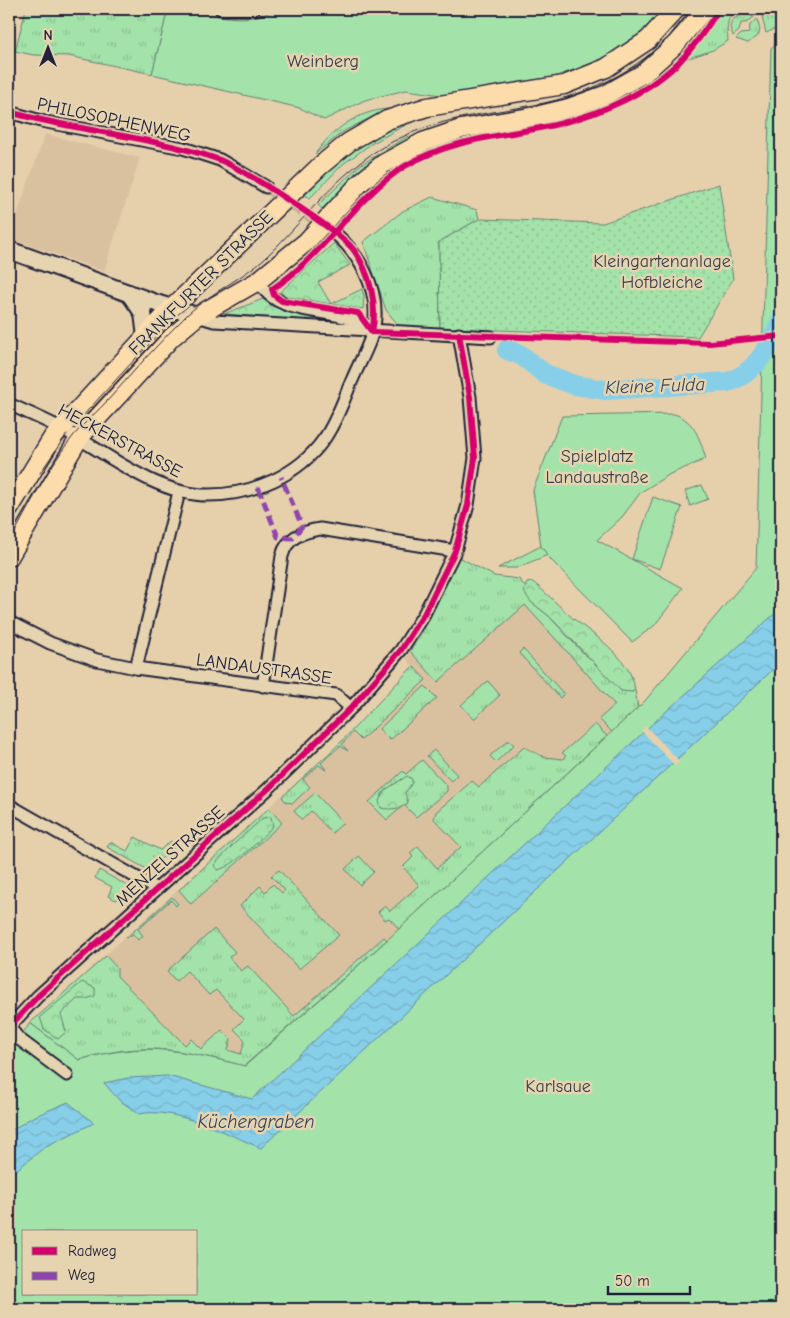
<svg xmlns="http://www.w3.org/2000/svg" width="790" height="1318" viewBox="0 0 790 1318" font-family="'Comic Neue',sans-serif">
<defs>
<pattern id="grass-tufts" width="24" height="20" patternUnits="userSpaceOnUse" patternTransform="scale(1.25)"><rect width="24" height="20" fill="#a3e2a9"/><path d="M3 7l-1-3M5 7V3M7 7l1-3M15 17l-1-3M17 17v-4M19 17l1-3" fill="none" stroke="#8cc292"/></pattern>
<pattern id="forest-crowns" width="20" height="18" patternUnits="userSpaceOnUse" patternTransform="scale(1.25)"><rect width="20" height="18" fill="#a3e2a9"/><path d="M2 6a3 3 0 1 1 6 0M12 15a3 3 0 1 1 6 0" fill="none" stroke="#8cc292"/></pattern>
<pattern id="garden-dots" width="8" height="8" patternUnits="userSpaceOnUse" patternTransform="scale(1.25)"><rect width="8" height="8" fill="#a3e2a9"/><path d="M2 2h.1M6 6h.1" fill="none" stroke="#8cc292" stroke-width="1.8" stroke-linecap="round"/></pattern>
<pattern id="water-waves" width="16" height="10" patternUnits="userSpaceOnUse" patternTransform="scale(1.25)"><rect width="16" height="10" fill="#87cfe8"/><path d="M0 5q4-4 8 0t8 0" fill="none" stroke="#74b1c8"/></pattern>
</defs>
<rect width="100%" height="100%" fill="#e6d0ac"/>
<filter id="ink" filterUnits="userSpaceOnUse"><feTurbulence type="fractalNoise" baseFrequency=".02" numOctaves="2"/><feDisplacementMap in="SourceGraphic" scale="10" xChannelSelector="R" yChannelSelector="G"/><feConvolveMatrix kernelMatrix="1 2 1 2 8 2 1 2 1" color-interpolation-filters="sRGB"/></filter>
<g filter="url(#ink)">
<g fill="#d9c1a0">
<path d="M45,134l95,24 -36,113 -95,-33z"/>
<path d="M457,556l37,20 25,3 116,111 3,18 -251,232 -143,126 -214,-43 310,-280 73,-77 -7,-7 21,-35z"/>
</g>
<g fill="url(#grass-tufts)" stroke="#628272">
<path d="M26,9h142l-16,65 -83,-18 -36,-1 -18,-4z"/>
<path d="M724,9h17c-16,7 -14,17 -13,32l-15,9 -30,10 19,-19z"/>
<path d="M769,9h12c0,13 -2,19 -15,24l-4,-16z"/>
<path d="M744,13l10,4 -8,6h-5l-2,8 -6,5 -3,-9 2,-7z"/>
<path d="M757,19l3,11 -2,6 -10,7 -12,-4 5,-5 8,-1 1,-8z"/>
<path d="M388,109l-44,22 -29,23c17,-24 42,-43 73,-45z"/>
<path d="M410,118l1,4 -40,22 -28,20 -33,34 -5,-3 35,-35 23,-18z"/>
<path d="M408,136l2,2 -49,32 -39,39 -4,-4 42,-40z"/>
<path d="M432,197l45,13 2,9 -40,23 1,86 -41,-2 -13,-16 -23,-68 40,-31z"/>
<path d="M541,546l7,9 -32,13h-18z"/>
<path d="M457,556l37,20 25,3 7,9 5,14 18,14 34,37 49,39 3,-2 3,18 -26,24 -13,-13 16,-14 -90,-100 -87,77 -28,-31 17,-27z"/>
<path d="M523,649l41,45 -4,4 -41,-45z"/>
<path d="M413,666l13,14 -65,60 -8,-8 -11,12 6,7 -8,-5 -19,17 6,8 -8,-6 -16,14 7,8 -17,16 -7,-1 -4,-5 58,-54z"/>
<path d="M488,681l12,14 -26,24 -13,-14z"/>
<path d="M425,686l12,12 -47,42 -11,-11z"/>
<path d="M595,724l12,12 -208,193 -10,-11 -4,2 -7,-8 7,-6 5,5 29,-26 -16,-18 10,-10 -3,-4 8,-7 19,22 24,-21 -27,-28 2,-7 36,-31 7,6 45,-40 20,10 19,2 3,-3 -4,-3z"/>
<path d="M507,741h3l4,4 -18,17 -6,-6z"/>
<path d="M434,750l23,25 -6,6 -24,-25z"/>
<path d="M422,760l25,26v5l-31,26 -12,-12 -17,15 -18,-18 34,-31 3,3z"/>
<path d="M315,793l28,30 -11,10 -21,-22 -9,9 -8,-9z"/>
<path d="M269,808l13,15 -91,81 -12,-14z"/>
<path d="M135,837l25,13 11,-9 5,5 -28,24 -41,-23 3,-5 17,9z"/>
<path d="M359,856l15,16 -14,13 -15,-16z"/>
<path d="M99,870l29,16v3l-12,11 -8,-4 4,-9 -17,-9z"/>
<path d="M279,870l60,65 -40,34 -59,-63 20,-20 5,6 8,-8 9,9 3,-3 -14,-14z"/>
<path d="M172,897l6,7 -2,2 -5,-6 -33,29 5,7 -5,4 -5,-6 -7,4z"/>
<path d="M214,929l21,23 -6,5 12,14 7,-5 46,50 90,-79 3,3 -143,126c-64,-16 -98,-26 -165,-6l-49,-37 76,-67 11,12v8l68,69 6,-6 10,10 21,-19 9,9 -3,11 13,4 4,-14 -11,-11 10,-10 -28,-29 -7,5 -22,-24 -11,10 -9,-10z"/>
</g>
<g fill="url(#forest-crowns)" stroke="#628272">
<path d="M334,243l16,22 -32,17 13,22 31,-15 2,7 -1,13 -75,-12 -8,-5z"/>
<path d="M263,299l10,8 67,16 -116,-9z"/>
<path d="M533,582c12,10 23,21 34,31 23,21 64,42 68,77l-3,2 -11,-1 -72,-75 -18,-14 -7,-10 3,-9z"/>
<path d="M407,776l5,3v4l-7,10 3,10c-6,6 -18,7 -27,5l-2,-7 6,-11z"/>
<path d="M271,817l2,9c-12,13 -39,41 -56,44l-3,-5 20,-21 29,-26z"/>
<path d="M82,982l13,6v8l-9,3h-9l-16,15 5,18 -8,7 -14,-10 -4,-12z"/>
</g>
<g fill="#a3e2a9" stroke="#628272" fill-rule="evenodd">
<path d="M168,9c34,0 75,20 108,0h390l-6,9 -36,28 -27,16 -44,15 -111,18 -36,-5 -41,10 -41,20 -24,-12 -148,-34z"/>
<path d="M781,39v1270h-772v-256l21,-30 49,37c67,-19 101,-10 166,6l142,-126 257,-238 112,-134 15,-520zM24,1232h172v62h-172z"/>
<path d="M674,414c21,6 26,26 32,45l-36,15 -29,18 -19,25 -25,23 86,48 -29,38 -22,16 -81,-82 -10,-14 -8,-56 29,-74z"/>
<path d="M702,485l6,14 -18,7 -5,-15z"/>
<path d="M653,497l29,10 -22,62 -28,-10z"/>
</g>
<path fill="url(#garden-dots)" stroke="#628272" d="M719,184l14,95 -35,58 -258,-9 -1,-86 40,-23 124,4z"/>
<g fill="url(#water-waves)" stroke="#5f8aa3">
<path d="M781,608v54l-520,486c-32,-13 -88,-42 -122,-34l-20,-14 -15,-17 24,-5 40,-2 84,23 397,-372z"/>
<path d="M68,1102l26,21 -48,23 -37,30v-44l22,-14z"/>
</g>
<path fill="#e6d0ac" d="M646,726l34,36 -5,4 -34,-36z"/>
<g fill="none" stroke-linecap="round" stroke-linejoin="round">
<path stroke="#87cfe8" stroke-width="20" d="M507,350l14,5 24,19 30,11 30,5 123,-8c28,-9 41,-35 53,-61"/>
<path stroke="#bfad95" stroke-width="11" stroke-dasharray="11 5.5" stroke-linecap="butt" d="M266,187l71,48"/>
<g stroke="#22223b" stroke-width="15">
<g id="minor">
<path d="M221,9h33"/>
<path d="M9,112l32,9 142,27 37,12 46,27"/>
<path d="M258,281c19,34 62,27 94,38 7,2 14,8 20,13"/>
<path d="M197,316l17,5 277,16"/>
<path d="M9,404c23,11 49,21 71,35 37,23 85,57 129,56 43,0 90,-20 115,-56 13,-18 20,-41 29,-61 8,-19 21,-40 22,-60 2,-32 -16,-63 -38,-83"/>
<path d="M9,622l41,21 47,17 39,8 200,27 15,13"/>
<path d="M136,668l43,-176"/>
<path d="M263,686l19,-130c5,-19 20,-24 38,-27l135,22"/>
<path d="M9,805l146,83"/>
<path d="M9,1027l29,-31 230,-207 83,-81 50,-58 23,-36 31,-63 13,-46 7,-47 -5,-61 -11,-63"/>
<path d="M9,1027l10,12 48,36"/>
</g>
</g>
<g stroke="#22223b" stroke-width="20">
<g id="secondary">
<path d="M9,250l144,52 44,14"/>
<path d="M129,293l14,20 3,24"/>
</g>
</g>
<g stroke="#22223b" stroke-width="21">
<g id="primary">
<path d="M9,509l44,-72 119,-129 148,-142 29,-24 38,-22 40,-13 137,-22 42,-17 42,-28 28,-31"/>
<path d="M9,557l70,-119 93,-101 25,-21 61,-35 48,-39 55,-60 22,-18 40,-22 38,-13 75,-13 33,-8 36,-13 39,-22 32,-29 28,-35"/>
</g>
</g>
<use href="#minor" stroke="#e6d4b1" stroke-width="11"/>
<use href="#secondary" stroke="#e6d4b1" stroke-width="16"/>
<use href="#primary" stroke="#fddcac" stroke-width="18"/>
<g stroke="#22223b" stroke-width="1">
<path d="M78,421l94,-102 25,-20"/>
<path d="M40,473l27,-39"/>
<path d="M9,543c20,-36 39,-76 65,-108 11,-13 24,-24 35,-36 26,-29 52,-59 80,-86 23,-21 53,-34 77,-56 43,-41 77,-93 134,-119 45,-22 95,-25 144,-35 60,-13 113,-44 149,-94"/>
</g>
<path stroke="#8e44ad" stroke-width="5" stroke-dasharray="10 5" stroke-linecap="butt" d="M258,487l20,50 15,1 9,-12 -21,-49"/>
<g stroke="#e6d4b1" stroke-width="9">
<g id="cycleway">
<path d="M9,112c68,19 141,24 208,47 23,8 121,71 136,90 17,23 25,56 19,83"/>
<path d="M372,332l-14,-19 -76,-12 -8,-6 -2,-6c52,-33 81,-90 133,-123 41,-24 85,-29 130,-37 50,-9 106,-30 143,-66 16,-16 29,-35 41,-54"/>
<path d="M372,332l338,11 71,-7"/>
<path d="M9,1027l29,-31 230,-207 83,-81 50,-58 23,-36 31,-63 13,-46 7,-47 -5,-61 -11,-63"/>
</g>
</g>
<use href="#cycleway" stroke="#d6006c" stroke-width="6"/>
</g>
</g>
<g text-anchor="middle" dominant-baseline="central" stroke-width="5" stroke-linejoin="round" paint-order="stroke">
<g font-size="18" fill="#353f4c" stroke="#e6d4b1">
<text x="323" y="61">Weinberg</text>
<text x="662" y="261">Kleingartenanlage<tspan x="662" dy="21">Hofbleiche</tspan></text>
<text x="597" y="456">Spielplatz<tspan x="597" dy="21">Landaustraße</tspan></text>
<text x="558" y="1086">Karlsaue</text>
</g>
<g font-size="18" fill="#22223b" stroke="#e6d4b1">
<text transform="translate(114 120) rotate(12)">PHILOSOPHENWEG</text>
<text transform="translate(201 283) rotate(-45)">FRANKFURTER STRASSE</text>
<text transform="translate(120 441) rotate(28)">HECKERSTRASSE</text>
<text transform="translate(264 669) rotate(8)">LANDAUSTRASSE</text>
<text transform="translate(170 856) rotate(-42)">MENZELSTRASSE</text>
</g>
<g font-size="19" font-style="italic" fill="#36455e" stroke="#e6d4b1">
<text transform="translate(655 386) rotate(-2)">Kleine Fulda</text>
<text x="256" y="1122">Küchengraben</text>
</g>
</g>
<rect width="790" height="1318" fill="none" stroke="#e6d4b1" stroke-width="30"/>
<rect x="15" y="15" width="760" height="1288" fill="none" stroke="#22223b" stroke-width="2" filter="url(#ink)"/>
<rect x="22" y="1230" width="175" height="65" fill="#e6d4b1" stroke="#988d82"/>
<rect x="32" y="1247" width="25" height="8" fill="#d6006c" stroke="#988d82"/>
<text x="68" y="1256" font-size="15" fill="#22223b">Radweg</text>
<rect x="32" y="1272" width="25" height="8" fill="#8e44ad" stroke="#988d82"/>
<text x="68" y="1280" font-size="15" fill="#22223b">Weg</text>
<g transform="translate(48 48)" stroke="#e6d4b1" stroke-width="4" paint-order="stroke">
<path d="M0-4L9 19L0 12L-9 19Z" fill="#22223b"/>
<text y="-8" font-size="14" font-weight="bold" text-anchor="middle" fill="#22223b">N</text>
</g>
<path d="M608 1286v8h82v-8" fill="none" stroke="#22223b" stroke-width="2.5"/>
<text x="615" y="1286" font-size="15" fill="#22223b" stroke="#e6d4b1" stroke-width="4" paint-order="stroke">50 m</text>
</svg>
